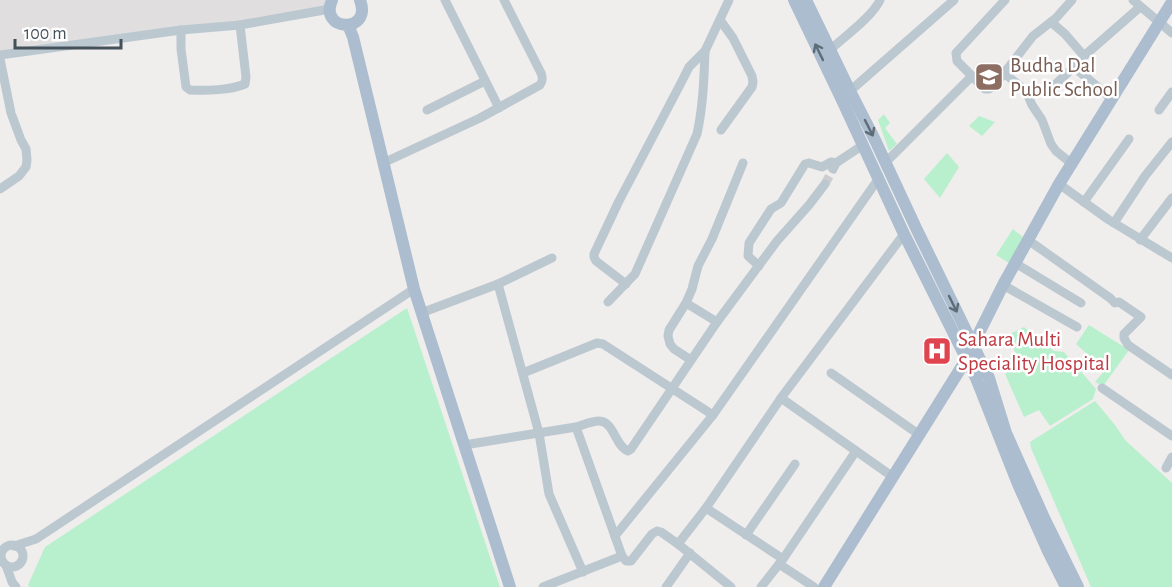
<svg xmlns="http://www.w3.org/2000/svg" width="1172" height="587" viewBox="0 0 1172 587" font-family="'Alegreya Sans',sans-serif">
<rect width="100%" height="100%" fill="#f0eded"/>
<path fill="#e1dedf" d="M0,0h325v10l-325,47z"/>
<g fill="#b8f0cd">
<path d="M884,114l6,9 -5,5 12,16 -8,7 -11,-31z"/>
<path d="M979,116l16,6 -13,14 -13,-10z"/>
<path d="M947,153l12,14 -19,31 -16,-19z"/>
<path d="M1013,229l10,8 -14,26 -13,-8z"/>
<path d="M407,308l93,279h-470l-2,-2 17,-38z"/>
<path d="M1089,325l40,25 -26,36 -8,-4 10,-12 -29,-26z"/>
<path d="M1024,327l30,24 10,1 32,37 -3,10 -43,27 -11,-16 -15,7 -19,-43 10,-7 -6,-8 6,-7 -7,-17z"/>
<path d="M1095,401l20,24 10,15 47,43v104h-81l-60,-139 -1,-6z"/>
</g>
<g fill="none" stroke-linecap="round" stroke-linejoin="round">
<path stroke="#ceced0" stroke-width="9" stroke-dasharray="9 4.5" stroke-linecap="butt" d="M825,184l8,-15"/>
<g stroke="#bcc8d0" stroke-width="9">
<path d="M445,0l54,108"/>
<path d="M1005,0l-49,53 1,8 28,28h4l5,-3 39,-50 23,-18 16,-18"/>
<path d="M1133,0l39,33"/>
<path d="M720,20l13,18 19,38 1,6 -1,5 -31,43"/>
<path d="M1051,22l14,12 19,22"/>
<path d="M181,30v19l5,38 4,3c16,1 41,0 55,-6l1,-7 -6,-52"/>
<path d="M830,50c14,-13 43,-34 50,-50"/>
<path d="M0,55l181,-25 59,-5 90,-16"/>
<path d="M0,59l11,54 10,27 5,9 1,11 -1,7 -7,9 -19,13"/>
<path d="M1074,67l10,-11 56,-49"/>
<path d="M1004,73l22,18 6,14 10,15 9,24 5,7 16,13"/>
<path d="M850,91l104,-91"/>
<path d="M1047,92l27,-25 38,32"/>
<path d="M427,110l58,-29"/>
<path d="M1159,110l13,-18"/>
<path d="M383,163l97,-45 60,-33c3,-4 3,-7 1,-12l-37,-73"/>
<path d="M885,163l86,-86"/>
<path d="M833,169l3,-6 27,-18"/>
<path d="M1059,184l50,36 63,38"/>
<path d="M1084,202l45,-63"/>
<path d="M1114,223l31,-47 27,-34"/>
<path d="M1028,240l82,58 5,5 4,-1 22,15 -17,17v4l4,7 44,30"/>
<path d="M1140,240l32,-42"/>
<path d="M1015,263l66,40"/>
<path d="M759,266l-11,-10 1,-13 22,-34 10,-6 24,-39 4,-1 13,4 9,-5 5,1"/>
<path d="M498,284l41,149 10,61 34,78"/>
<path d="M626,284l-30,-23 -2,-4v-3l25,-53 63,-120 7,-14 16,-16 24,-51"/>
<path d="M1003,285l74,42"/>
<path d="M608,302l27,-28 62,-140c6,-27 7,-55 8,-83"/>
<path d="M686,303l31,19"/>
<path d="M421,313l77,-29 54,-26"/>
<path d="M691,360l-17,-11 -4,-5 -2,-8 1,-6 17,-27 6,-14 6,-23 14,-27 31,-76"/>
<path d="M523,373l74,-30 6,1 110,71"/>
<path d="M831,373l83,58"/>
<path d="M1102,388l70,48"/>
<path d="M781,398l112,79"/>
<path d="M576,427c7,-2 16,-6 23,-6 15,0 16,25 29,30l3,-2 86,-127 60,-81 32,-36 16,-21"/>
<path d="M464,445l112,-18 46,129"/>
<path d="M1166,468l6,-11"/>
<path d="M706,508l77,51"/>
<path d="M746,535l49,-71"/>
<path d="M615,536l98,-121 166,-237"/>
<path d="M678,544l28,-36 75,-110 123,-164"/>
<circle cx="12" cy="556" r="11"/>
<path d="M14,546l22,-7 378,-250"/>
<path d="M779,564l35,23"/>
<path d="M6,565l6,17 4,5"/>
<path d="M543,587l79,-31 4,5h5l21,-27 5,-3 4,1 17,12 53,43"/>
<path d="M666,587l24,-34"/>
<path d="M761,587l22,-28 73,-108"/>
</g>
<g stroke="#abbdce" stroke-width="12">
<path d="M332,0c-14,32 41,34 28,0"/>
<path d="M794,0l47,98 63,136 72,144 42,106 30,67 18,36"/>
<path d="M806,0l44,91 25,49 41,88 73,150 17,55 39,87 33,67"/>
<path d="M348,25l5,12 61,252 96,298"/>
<path d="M824,587l150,-240 5,-9v-5l24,-48 56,-101 113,-182"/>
</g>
</g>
<defs><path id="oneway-shaft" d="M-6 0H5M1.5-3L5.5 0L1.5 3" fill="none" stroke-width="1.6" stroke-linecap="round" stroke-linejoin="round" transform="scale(1.5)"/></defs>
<g stroke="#5e6c78">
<use href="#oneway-shaft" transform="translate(819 52) rotate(-116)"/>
<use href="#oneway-shaft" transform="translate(869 128) rotate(63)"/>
<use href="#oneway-shaft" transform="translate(953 304) rotate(64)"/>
</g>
<defs>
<g id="school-square" transform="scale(1.5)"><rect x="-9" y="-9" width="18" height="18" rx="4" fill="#8d6e63" stroke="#fff"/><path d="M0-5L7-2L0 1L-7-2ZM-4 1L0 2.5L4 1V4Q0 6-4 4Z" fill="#fff"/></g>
<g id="hospital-square" transform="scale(1.5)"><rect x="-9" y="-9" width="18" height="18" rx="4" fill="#e0444e" stroke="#fff"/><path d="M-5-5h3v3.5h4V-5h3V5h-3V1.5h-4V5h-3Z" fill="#fff"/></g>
</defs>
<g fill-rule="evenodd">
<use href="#school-square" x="989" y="77"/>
<use href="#hospital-square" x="937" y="351"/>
</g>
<g text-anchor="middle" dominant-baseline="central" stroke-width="5" stroke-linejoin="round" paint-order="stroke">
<g font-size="21" fill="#785e54" stroke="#fff" text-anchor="start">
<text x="1010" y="65">Budha Dal<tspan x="1010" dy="24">Public School</tspan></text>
</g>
<g font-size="21" fill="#be3a42" stroke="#fff" text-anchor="start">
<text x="958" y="339">Sahara Multi<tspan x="958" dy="24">Speciality Hospital</tspan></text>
</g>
</g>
<path d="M15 39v9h106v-9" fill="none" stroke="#44515b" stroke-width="3"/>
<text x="24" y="39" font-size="18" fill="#44515b" stroke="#ffffff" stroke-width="4.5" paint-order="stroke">100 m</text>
</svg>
